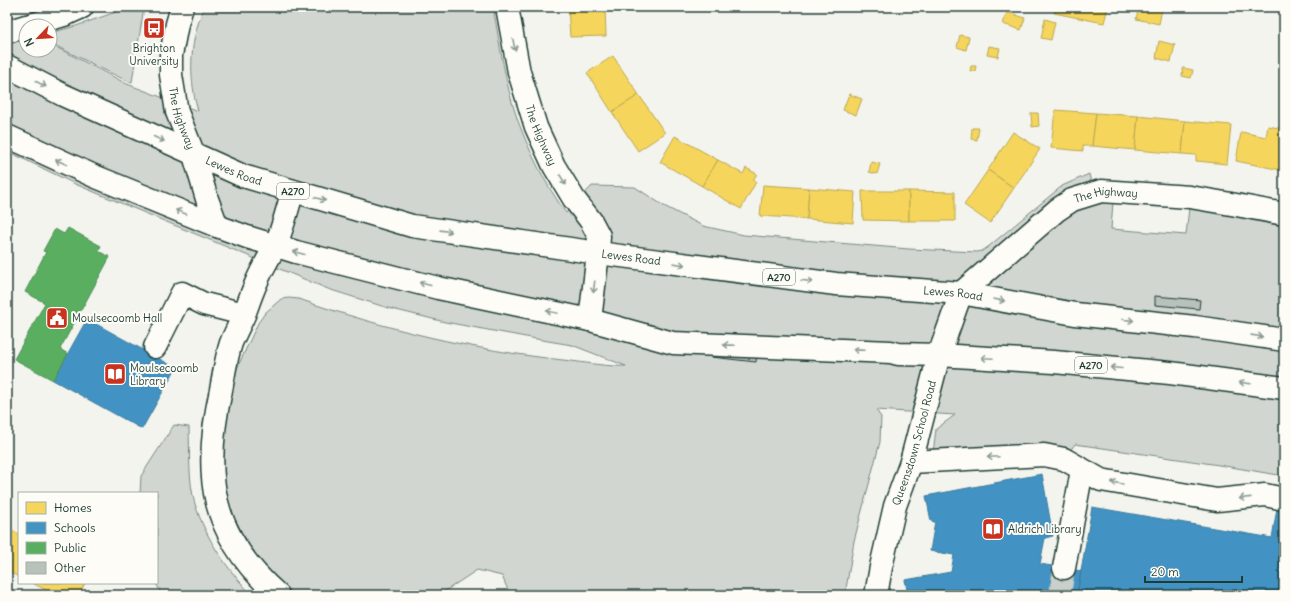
<svg xmlns="http://www.w3.org/2000/svg" width="1291" height="602" viewBox="0 0 1291 602" font-family="Delius,sans-serif">
<rect width="100%" height="100%" fill="#f4f4ef"/>
<filter id="ink" filterUnits="userSpaceOnUse"><feTurbulence type="fractalNoise" baseFrequency=".025" numOctaves="2"/><feDisplacementMap in="SourceGraphic" scale="8" xChannelSelector="R" yChannelSelector="G"/><feConvolveMatrix kernelMatrix="1 2 1 2 8 2 1 2 1" color-interpolation-filters="sRGB"/></filter>
<g filter="url(#ink)">
<g fill="#d1d6d1" stroke="#788a82">
<path d="M130,7h14l-12,75h-3l-79,-39v-10l26,-7z"/>
<path d="M205,7h288c7,38 12,77 25,114 12,32 27,63 48,92l26,-27 43,1 29,19 39,20 41,9 165,14 68,3 5,-1 6,-4 74,-61 27,-12 7,30 17,-2 -2,27 75,6 3,-27 95,15v253l-65,-11 -144,-21 -11,15 -132,2 4,-32 19,-14 -79,-5 5,7 -1,25 -26,99 -9,54h-335l-8,-19 -25,-6 -38,25h-145l-28,-26 -23,-30 -14,-32 -5,-23 -2,-32 10,-73 26,-56 7,-10 16,-14 8,-1 10,1c86,30 173,51 264,61 18,2 46,7 63,6l-54,-21 -30,-5 -97,-18 -57,-14 -60,-19 -253,-105 -68,-33v-134l19,12v21h24v-6l77,40 71,27c-1,-5 -4,-12 -4,-18 -5,-28 -2,-61 11,-86z"/>
<path d="M174,425l15,2c1,25 -1,53 6,77 11,35 32,65 57,91h-90l-6,-12h1v-90h-17l1,-17z"/>
</g>
<g fill="#f6d55c" stroke="#b6a750">
<path d="M568,7h37l1,29 -36,1z"/>
<path d="M1055,7h53l-4,16 -50,-10z"/>
<path d="M1139,7h11l12,2 -3,15 -23,-5z"/>
<path d="M1007,12l18,6 -4,12 -18,-6z"/>
<path d="M1045,19l10,3 -4,18 -10,-2z"/>
<path d="M960,35l9,2 -3,13 -9,-3z"/>
<path d="M1159,41l16,4 -4,17 -15,-4z"/>
<path d="M989,46l11,2 -2,9 -11,-2z"/>
<path d="M613,56l26,39 -27,17 -25,-39z"/>
<path d="M971,66h5l-1,5h-5z"/>
<path d="M1183,68l10,2 -2,8 -9,-2z"/>
<path d="M849,94l13,5 -6,16 -13,-5z"/>
<path d="M639,95l26,38 -27,18 -26,-39z"/>
<path d="M1055,110l41,3 -4,33h-9v5l-32,-3z"/>
<path d="M1031,113h7l1,13 -7,1z"/>
<path d="M1096,113l42,3 -3,34 -43,-4z"/>
<path d="M1138,116l47,5 -3,33 -47,-4z"/>
<path d="M1185,121l46,4 -4,39 -31,-3v-6l-14,-1z"/>
<path d="M1268,126l16,3 -1,11h1v13l-3,17 -45,-9 5,-29 25,5z"/>
<path d="M972,128h7l-2,12 -6,-1z"/>
<path d="M1013,132l27,17 -26,39 -26,-18z"/>
<path d="M675,136l43,24 -16,26 -42,-24z"/>
<path d="M1284,153v18l-3,-1z"/>
<path d="M718,160l25,14 3,-6 11,6 -4,6 3,2 -15,27 -39,-23z"/>
<path d="M871,162l9,2 -3,10 -8,-2z"/>
<path d="M988,170l26,18 -24,35 -26,-18z"/>
<path d="M763,185l46,3 -2,31 -47,-3z"/>
<path d="M809,188l46,4 -2,31 -46,-4z"/>
<path d="M862,191h47v30l-46,-1z"/>
<path d="M909,191l46,1v29h-46z"/>
<path d="M7,528l12,6v43l-12,-6z"/>
<path d="M32,583h53l-6,12h-23z"/>
</g>
<g fill="#4393c3" stroke="#387998">
<path d="M87,319l89,49 -34,61 -89,-49z"/>
<path d="M1042,474l11,62 -8,2 -5,26 41,7 -4,24h-169l-3,-15 46,-8 3,-17 -24,-4 5,-29 -4,-1 -5,-25z"/>
<path d="M1092,507l180,31 5,-30 7,1v86h-207z"/>
</g>
<path fill="#5aae61" stroke="#488c54" d="M68,228l33,18 -3,5 12,6 -50,92 8,5 -15,26 -39,-21 31,-56 -20,-11 21,-40 -3,-1 12,-22 9,5z"/>
<g fill="#b9c1bb" stroke="#1f3d34">
<path d="M1155,296l45,4 -1,9 -44,-4z"/>
<path d="M712,348l45,4 -1,10 -45,-5z"/>
</g>
<g fill="none" stroke-linecap="round" stroke-linejoin="round">
<path stroke="#c9cfca" stroke-width="22" stroke-dasharray="22 11" stroke-linecap="butt" d="M1060,595l4,-27"/>
<g stroke="#1f3d34" stroke-width="25">
<g id="minor">
<path id="s1" d="M182,7l-5,17 -6,31v20l6,37 17,43 13,44 10,27"/>
<path id="s2" d="M507,7l12,65 17,55 18,39 20,33 17,22 8,15 -1,17 -8,67"/>
<path d="M27,26l37,-11 18,-8"/>
<path d="M7,32l19,-6"/>
<path d="M155,347l27,-54 22,11 40,10"/>
<path d="M911,462l133,-7 20,4 37,21 116,20 48,-5 19,4"/>
<path d="M1064,568l18,-98"/>
<path d="M278,595c-68,-60 -76,-120 -57,-205 3,-16 5,-32 10,-47 4,-10 9,-19 13,-28 4,-11 8,-23 13,-34 5,-12 12,-23 18,-35 8,-17 12,-37 18,-55"/>
<path id="s3" d="M876,595l5,-28 14,-61 16,-44 28,-107 22,-62 96,-83 15,-10 29,-9 89,6 41,7 53,10"/>
</g>
</g>
<g stroke="#1f3d34" stroke-width="25">
<g id="major">
<path id="s4" d="M7,66l56,29 180,81 169,50 186,27 238,31 125,9 114,21 120,13 89,13"/>
<path d="M7,136l87,40 123,50 30,11 49,15 142,36 152,32 83,23 218,9 7,2 41,1 115,7 116,11 114,15"/>
</g>
</g>
<use href="#minor" stroke="#fdfcf7" stroke-width="22"/>
<use href="#major" stroke="#fdfcf7" stroke-width="22"/>
</g>
<defs><path id="oneway-shaft" d="M-6 0H5M1.5-3L5.5 0L1.5 3" fill="none" stroke-width="1.6" stroke-linecap="round" stroke-linejoin="round"/></defs>
<g stroke="#8e9c96">
<use href="#oneway-shaft" transform="translate(514 45) rotate(79)"/>
<use href="#oneway-shaft" transform="translate(41 84) rotate(28)"/>
<use href="#oneway-shaft" transform="translate(159 139) rotate(24)"/>
<use href="#oneway-shaft" transform="translate(61 162) rotate(-156)"/>
<use href="#oneway-shaft" transform="translate(563 180) rotate(59)"/>
<use href="#oneway-shaft" transform="translate(320 199) rotate(16)"/>
<use href="#oneway-shaft" transform="translate(181 212) rotate(-158)"/>
<use href="#oneway-shaft" transform="translate(446 231) rotate(8)"/>
<use href="#oneway-shaft" transform="translate(299 253) rotate(-165)"/>
<use href="#oneway-shaft" transform="translate(679 264) rotate(8)"/>
<use href="#oneway-shaft" transform="translate(807 281) rotate(7)"/>
<use href="#oneway-shaft" transform="translate(425 284) rotate(-165)"/>
<use href="#oneway-shaft" transform="translate(594 287) rotate(97)"/>
<use href="#oneway-shaft" transform="translate(999 300) rotate(10)"/>
<use href="#oneway-shaft" transform="translate(552 312) rotate(-168)"/>
<use href="#oneway-shaft" transform="translate(1128 320) rotate(7)"/>
<use href="#oneway-shaft" transform="translate(1257 336) rotate(8)"/>
<use href="#oneway-shaft" transform="translate(729 345) rotate(-178)"/>
<use href="#oneway-shaft" transform="translate(859 350) rotate(-178)"/>
<use href="#oneway-shaft" transform="translate(987 358) rotate(-177)"/>
<use href="#oneway-shaft" transform="translate(1116 368) rotate(-175)"/>
<use href="#oneway-shaft" transform="translate(1245 383) rotate(-173)"/>
<use href="#oneway-shaft" transform="translate(993 457) rotate(177)"/>
<use href="#oneway-shaft" transform="translate(1117 483) rotate(-170)"/>
<use href="#oneway-shaft" transform="translate(1245 498) rotate(174)"/>
</g>
</g>
<defs>
<g id="bus-square" transform="scale(1.15)"><rect x="-9" y="-9" width="18" height="18" rx="4" fill="#c8321e" stroke="#fdfcf7"/><path d="M-5-6H5V4H4V6H2V4H-2V6H-4V4H-5ZM-3.5-4V0h7V-4ZM-3.5 1.2v1.5H-2V1.2ZM2 1.2v1.5H3.5V1.2Z" fill="#fff"/></g>
<g id="civic-square" transform="scale(1.15)"><rect x="-9" y="-9" width="18" height="18" rx="4" fill="#c8321e" stroke="#fdfcf7"/><path d="M-.6-6.5H3V-4.5H.6V-3L4-1V1h2V6H-6V1h2V-1L-.6-3ZM-1.2 2.5V6h2.4V2.5Z" fill="#fff"/></g>
<g id="library-square" transform="scale(1.15)"><rect x="-9" y="-9" width="18" height="18" rx="4" fill="#c8321e" stroke="#fdfcf7"/><path d="M-6-4Q-3-5.5-.7-3.5V5Q-3 3-6 4ZM6-4Q3-5.5 .7-3.5V5Q3 3 6 4Z" fill="#fff"/></g>
</defs>
<g fill-rule="evenodd">
<use href="#bus-square" x="154" y="28"/>
<use href="#civic-square" x="57" y="318"/>
<use href="#library-square" x="115" y="374"/>
<use href="#library-square" x="993" y="529"/>
</g>
<g text-anchor="middle" dominant-baseline="central" stroke-width="4" stroke-linejoin="round" paint-order="stroke">
<g fill="#fdfcf7" stroke="#62766e" stroke-width="1">
<rect x="277" y="183" width="32" height="16" rx="3"/>
<rect x="763" y="269" width="32" height="16" rx="3"/>
<rect x="1075" y="357" width="32" height="16" rx="3"/>
</g>
<g font-size="10" font-weight="bold" fill="#1f3d34">
<text x="293" y="191">A270</text>
<text x="779" y="277">A270</text>
<text x="1091" y="365">A270</text>
</g>
<g font-size="11" fill="#1f3d34" stroke="#fdfcf7" text-anchor="start">
<text x="154" y="48" text-anchor="middle">Brighton<tspan x="154" dy="13">University</tspan></text>
<text x="72" y="318">Moulsecoomb Hall</text>
<text x="130" y="368">Moulsecoomb<tspan x="130" dy="13">Library</tspan></text>
<text x="1008" y="529">Aldrich Library</text>
</g>
<g font-size="11" fill="#1f3d34" stroke="#fdfcf7">
<text stroke="none"><textPath href="#s1" startOffset="114">The Highway</textPath></text>
<text stroke="none"><textPath href="#s2" startOffset="133">The Highway</textPath></text>
<text stroke="none"><textPath href="#s4" startOffset="250">Lewes Road</textPath></text>
<text stroke="none"><textPath href="#s3" startOffset="494">The Highway</textPath></text>
<text stroke="none"><textPath href="#s4" startOffset="658">Lewes Road</textPath></text>
<text stroke="none"><textPath href="#s4" startOffset="982">Lewes Road</textPath></text>
<text stroke="none"><textPath href="#s3" startOffset="157">Queensdown School Road</textPath></text>
</g>
</g>
<rect width="1291" height="602" fill="none" stroke="#fdfcf7" stroke-width="24"/>
<rect x="12" y="12" width="1267" height="578" fill="none" stroke="#1f3d34" stroke-width="1.5" filter="url(#ink)"/>
<rect x="18" y="492" width="140" height="92" fill="#fdfcf7" stroke="#a4b0a9"/>
<rect x="26" y="502" width="20" height="12" fill="#f6d55c" stroke="#a4b0a9"/>
<text x="54" y="512" font-size="12" fill="#1f3d34">Homes</text>
<rect x="26" y="522" width="20" height="12" fill="#4393c3" stroke="#a4b0a9"/>
<text x="54" y="532" font-size="12" fill="#1f3d34">Schools</text>
<rect x="26" y="542" width="20" height="12" fill="#5aae61" stroke="#a4b0a9"/>
<text x="54" y="552" font-size="12" fill="#1f3d34">Public</text>
<rect x="26" y="562" width="20" height="12" fill="#b9c1bb" stroke="#a4b0a9"/>
<text x="54" y="572" font-size="12" fill="#1f3d34">Other</text>
<g transform="translate(38 38) rotate(245)"><circle r="19" fill="#fdfcf7" stroke="#a4b0a9"/>
<path d="M0-3L7 15L0 10L-7 15Z" fill="#c8321e"/>
<text y="-6" font-size="11" font-weight="bold" text-anchor="middle" fill="#1f3d34">N</text>
</g>
<path d="M1145 576v6h97v-6" fill="none" stroke="#1f3d34" stroke-width="2"/>
<text x="1151" y="576" font-size="12" fill="#1f3d34" stroke="#fdfcf7" stroke-width="3" paint-order="stroke">20 m</text>
</svg>
